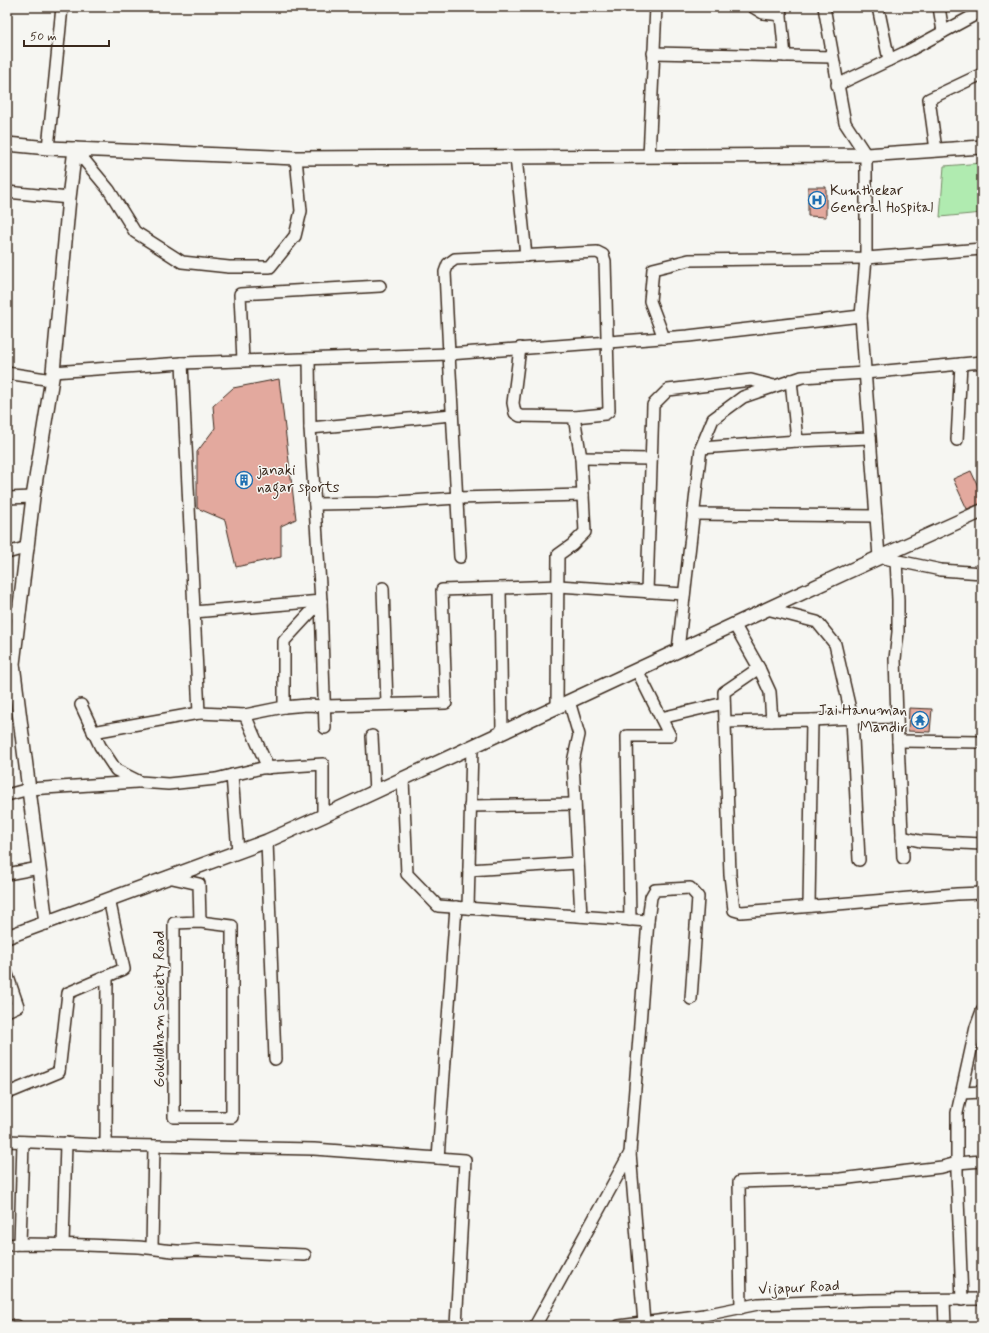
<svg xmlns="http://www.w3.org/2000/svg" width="989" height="1333" viewBox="0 0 989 1333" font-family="Mynerve,sans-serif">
<rect width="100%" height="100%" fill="#f6f6f2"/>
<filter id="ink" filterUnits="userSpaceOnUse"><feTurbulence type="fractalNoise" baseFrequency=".025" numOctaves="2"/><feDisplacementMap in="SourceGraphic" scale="8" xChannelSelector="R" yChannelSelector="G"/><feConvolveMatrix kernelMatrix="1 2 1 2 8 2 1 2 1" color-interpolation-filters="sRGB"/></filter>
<g filter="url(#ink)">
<path fill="#b0ebb0" stroke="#768a67" d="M982,163v50l-42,4 4,-51z"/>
<g fill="#e3a99e" stroke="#3b2a1e">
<path d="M808,187h18v30l-18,-1z"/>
<path d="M279,379l17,140 -15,7v31l-45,10 -11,-47 -28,-12v-56l18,-24 -2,-22 20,-18z"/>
<path d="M971,471l11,24v8l-15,6 -14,-30z"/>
<path d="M909,708l23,1 -2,23 -22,-1z"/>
</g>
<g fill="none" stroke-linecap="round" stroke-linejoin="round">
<g stroke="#3b2a1e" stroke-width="14">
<g id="minor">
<path d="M753,7l10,6 18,2"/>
<path d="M780,7l5,49"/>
<path d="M824,7l21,116 21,32v103l-5,58"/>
<path d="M878,7l11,53"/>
<path d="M939,7l4,25"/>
<path d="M653,53l179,4"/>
<path d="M837,85l73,-35 72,-39"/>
<path d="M48,148l14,-141"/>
<path d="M75,149l34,41 26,42 47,30 47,5h41l25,-31 6,-25 -5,-53"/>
<path d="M936,150l-7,-51 53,-25"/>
<path d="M649,156l7,-149"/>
<path d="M516,157l10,99"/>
<path d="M7,192l62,6"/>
<path d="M664,338l-14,-37 3,-32 36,-9 177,-2 116,-9"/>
<path d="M520,348l-7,55 2,10 5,3 54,1 7,41 4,74 -13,13 -14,10 -1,152"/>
<path d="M309,359l1,69 142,-13"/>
<path d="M243,361l-3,-67 140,-8"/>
<path d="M53,372l129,-9 267,-9 -4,-82 3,-8 7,-5 142,-7 6,3 2,6 4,150 -4,3 -31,3"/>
<path d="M7,373l45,7"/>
<path d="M791,380l6,61 73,-3"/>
<path d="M310,428l11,173 4,127"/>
<path d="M957,440l4,-76"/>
<path d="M701,448l96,-7"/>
<path d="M581,458l70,1"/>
<path d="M7,498l26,-1"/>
<path d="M315,504l66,-1 76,-5 126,-3"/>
<path d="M693,514l183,2"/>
<path d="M7,553l21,-6"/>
<path d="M460,557l-11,-203 239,-18 173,-20 18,241 62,13 41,3"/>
<path d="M896,560l2,40v32l-3,27 2,58"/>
<path d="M383,588l4,116"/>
<path d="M500,588l2,144"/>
<path d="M647,592l6,-187 15,-15 83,-10 23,6"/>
<path d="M767,609l50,13 18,22 17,74 45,-1 6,141"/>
<path d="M194,612l127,-11"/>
<path d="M7,614l13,-3"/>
<path d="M734,624l25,44 -35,24 6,183 4,35 7,2 216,-18 25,-1"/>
<path d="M678,650l23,-202 12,-29 30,-22 59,-20 63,-4 117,-11"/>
<path d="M759,668l11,24 2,29"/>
<path d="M569,701l10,34 -6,27 8,154"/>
<path d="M81,705l19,41 16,24 24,12 28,2 48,-5 16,-4 6,77"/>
<path d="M284,707l23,-2 17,1 122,-3 -4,-113 116,-4 126,8"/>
<path d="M199,713l46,2"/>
<path d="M661,718l63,-15"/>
<path d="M812,720l40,-2 7,142"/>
<path d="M725,722l87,-2 -3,186"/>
<path d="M93,732l106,-19 -17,-350"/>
<path d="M372,736l3,56"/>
<path d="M898,741l84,1"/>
<path d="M268,768l-23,-53 39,-8v-66l37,-40"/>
<path d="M232,775l30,-7 61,-4v52"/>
<path d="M403,779l4,95 31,32 210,15 -18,232 -95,173"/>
<path d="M7,795l22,-6 108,-7"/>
<path d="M470,806l105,-2"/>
<path d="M902,837l18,4 62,3"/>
<path d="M267,841l8,218"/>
<path d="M469,870l109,-7"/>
<path d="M7,874l32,-6"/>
<path d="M168,877l31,7 1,38 -26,1v194h58v-191l-32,-4"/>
<path d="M468,908l4,-161"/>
<path d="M630,920l-3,-184h43l-33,-66"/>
<path d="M648,921l3,-24 4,-7 35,-2 8,9 -7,102"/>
<path d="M7,974l11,32 -11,5"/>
<path d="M7,1091h6l46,-19 9,-79 56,-24 -15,-70"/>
<path d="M962,1093l20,-1"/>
<path d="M7,1141l99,4 1,-169"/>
<path d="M106,1145l208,4 151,11 -9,166"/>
<path d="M630,1153l14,170"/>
<path d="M438,1158l18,-251"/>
<path d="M20,1244l3,-102"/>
<path d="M63,1244l3,-101"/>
<path d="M7,1245l13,-1c39,0 79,1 118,3 18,1 39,7 58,3l109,5"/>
<path d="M152,1248l2,-102"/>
<path d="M944,1300l1,26"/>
<path d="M962,1300l-5,-128v-59l19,-86 6,-16"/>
<path d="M741,1308l-2,-126 101,-3 102,-12 15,-4 25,-2"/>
<path d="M7,1326h10"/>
<path d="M162,1326h35"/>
<path d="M619,1326l85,-11 54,-11 111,-4 113,-1"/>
</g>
</g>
<g stroke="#3b2a1e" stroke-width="16">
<g id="tertiary">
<path d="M7,144l41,4 248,10 570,-3 116,-8"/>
<path d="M46,923l-33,-259 20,-167 20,-125 16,-174 6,-49"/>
<path d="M7,937l260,-96 56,-25 524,-244 135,-61"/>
</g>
</g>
<use href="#minor" stroke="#f6f6f2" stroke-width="11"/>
<use href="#tertiary" stroke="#f6f6f2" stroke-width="13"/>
</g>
</g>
<defs>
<g id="hospital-ring" transform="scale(0.9)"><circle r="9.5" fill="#f6f6f2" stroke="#1f6fb2" stroke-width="1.5"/><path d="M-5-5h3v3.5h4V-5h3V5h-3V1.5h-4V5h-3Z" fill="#1f6fb2"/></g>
<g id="building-ring" transform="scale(0.9)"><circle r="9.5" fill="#f6f6f2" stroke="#1f6fb2" stroke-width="1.5"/><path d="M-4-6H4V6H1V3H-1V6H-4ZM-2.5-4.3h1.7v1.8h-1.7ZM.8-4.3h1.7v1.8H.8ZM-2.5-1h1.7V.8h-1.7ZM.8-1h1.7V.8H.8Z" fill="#1f6fb2"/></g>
<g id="temple-ring" transform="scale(0.9)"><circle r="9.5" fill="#f6f6f2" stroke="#1f6fb2" stroke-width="1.5"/><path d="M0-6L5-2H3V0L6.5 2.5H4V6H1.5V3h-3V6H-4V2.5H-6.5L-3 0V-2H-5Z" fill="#1f6fb2"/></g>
</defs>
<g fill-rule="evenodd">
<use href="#hospital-ring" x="817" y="200"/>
<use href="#building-ring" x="244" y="480"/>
<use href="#temple-ring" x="920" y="720"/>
</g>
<g text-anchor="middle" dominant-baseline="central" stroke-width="3" stroke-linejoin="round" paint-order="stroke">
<g font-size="15" fill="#3b2a1e" stroke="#f6f6f2" text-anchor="start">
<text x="830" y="191">Kumthekar<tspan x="830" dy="17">General Hospital</tspan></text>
<text x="257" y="471">janaki<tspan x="257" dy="17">nagar sports</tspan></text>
<text x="907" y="711" text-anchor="end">Jai Hanuman<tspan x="907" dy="17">Mandir</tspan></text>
</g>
<g font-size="15" fill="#3b2a1e" stroke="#f6f6f2">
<text transform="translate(160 1009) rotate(-90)">Gokuldham Society Road</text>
<text transform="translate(799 1288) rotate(-3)">Vijapur Road</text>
</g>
</g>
<rect width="989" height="1333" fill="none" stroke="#f6f6f2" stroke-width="24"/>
<rect x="12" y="12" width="965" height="1309" fill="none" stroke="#3b2a1e" stroke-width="1.5" filter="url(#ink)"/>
<path d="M24 40v6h85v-6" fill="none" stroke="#3b2a1e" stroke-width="2"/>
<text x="30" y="40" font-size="12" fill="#3b2a1e" stroke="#f6f6f2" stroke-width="3" paint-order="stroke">50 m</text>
</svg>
